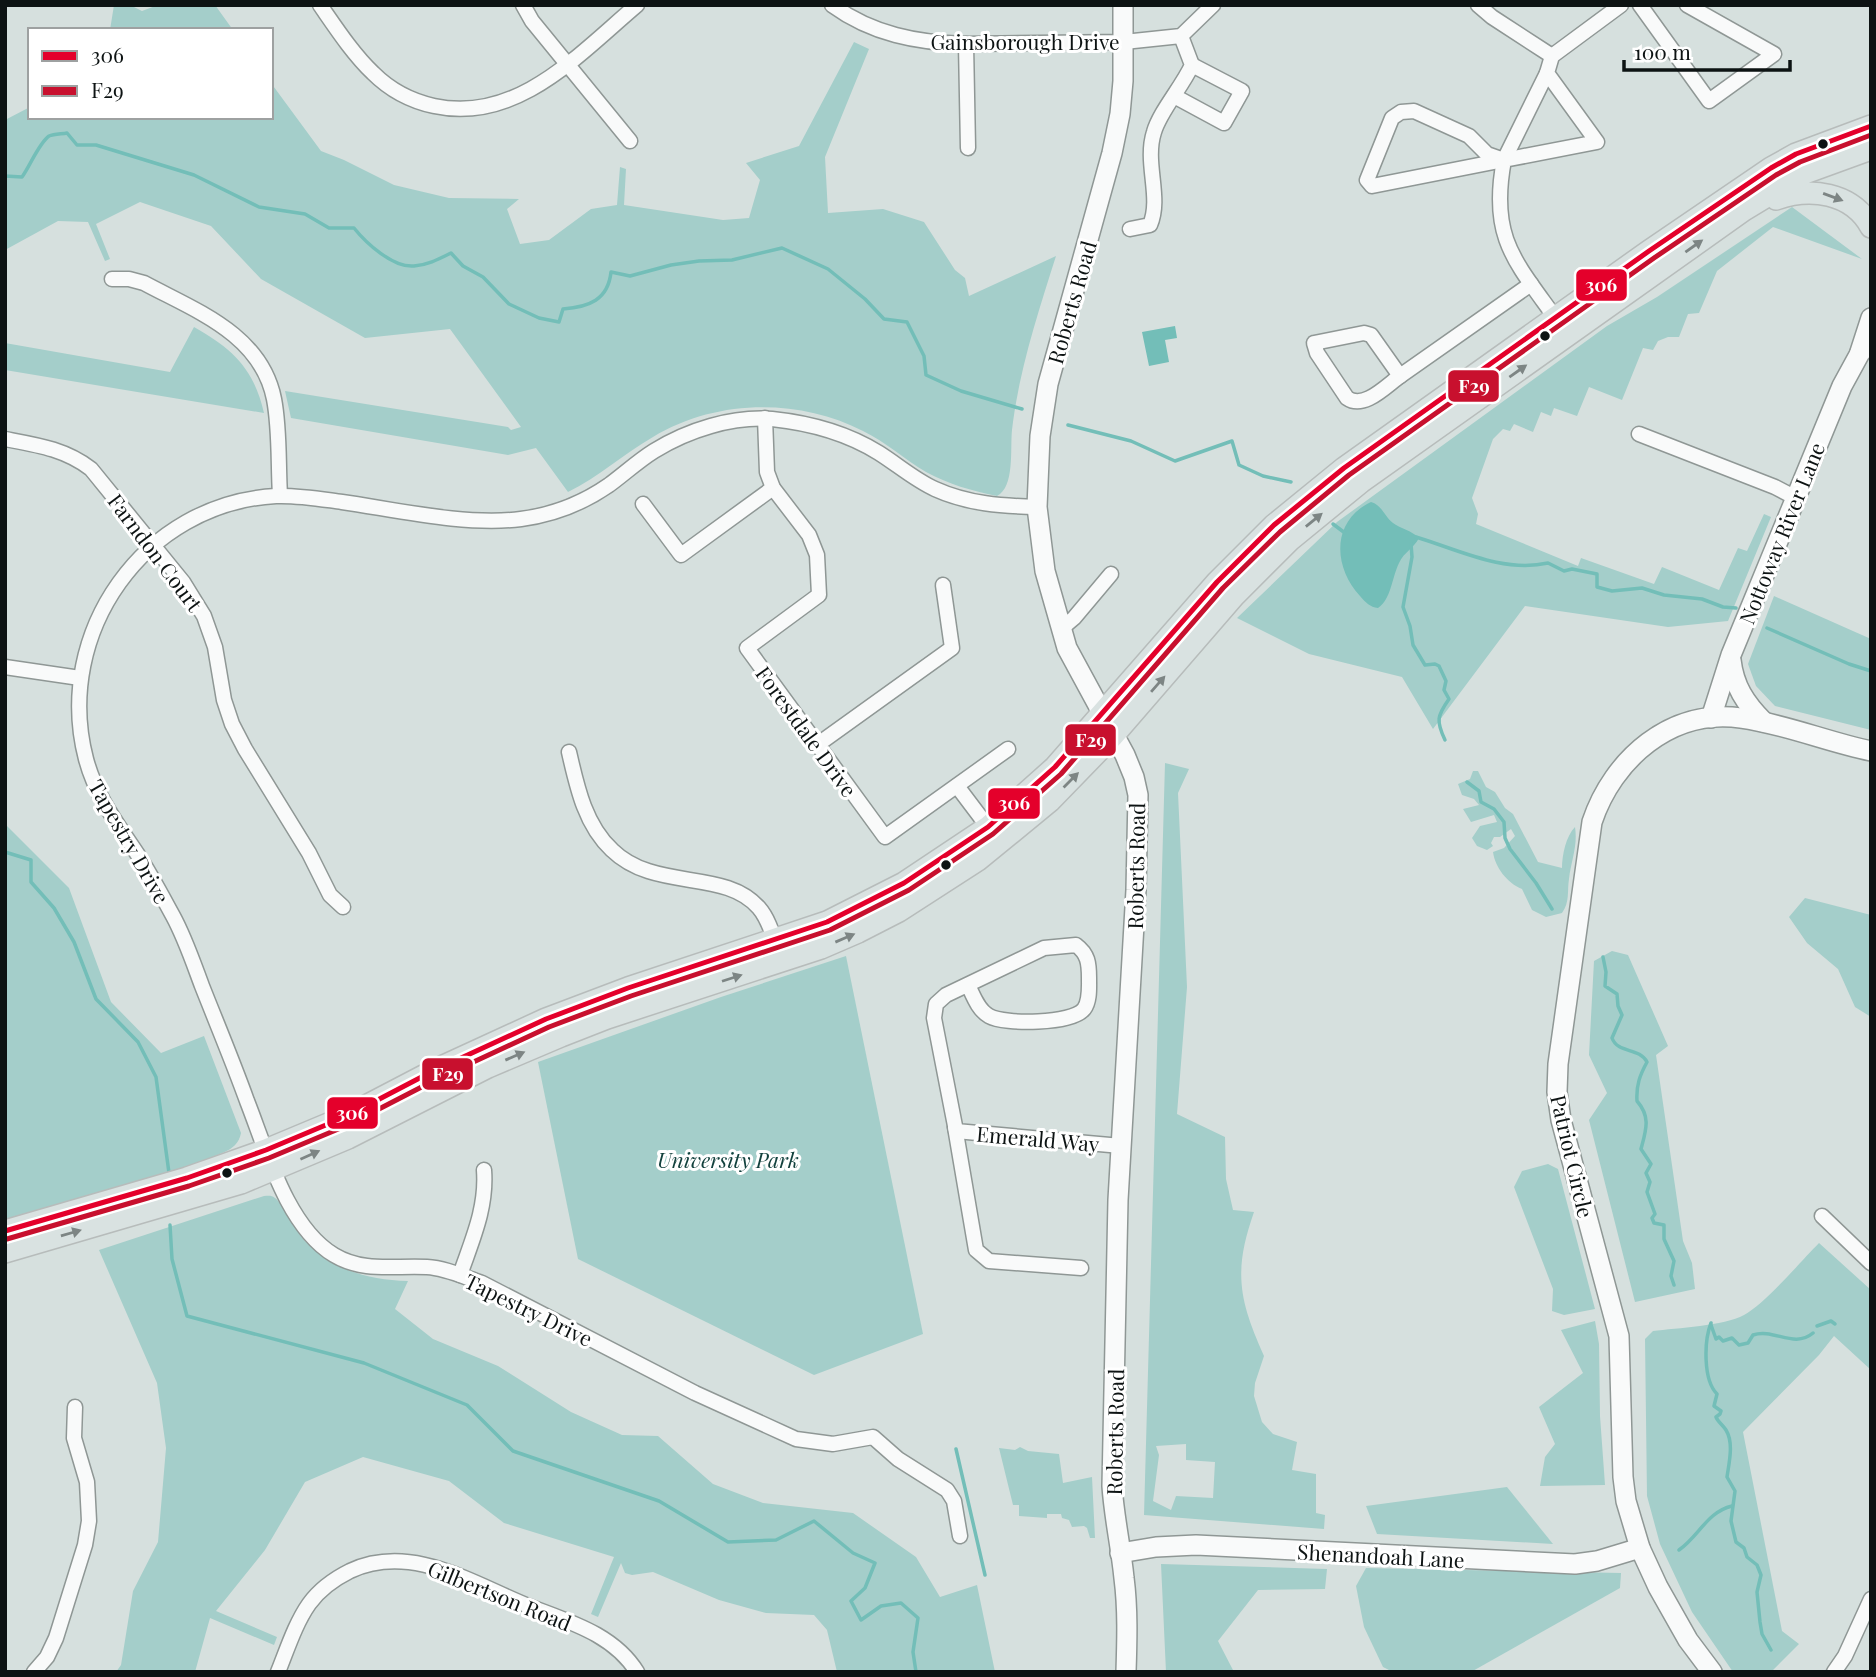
<svg xmlns="http://www.w3.org/2000/svg" width="1876" height="1677" viewBox="0 0 1876 1677" font-family="'Playfair Display',serif">
<rect width="100%" height="100%" fill="#d6e0de"/>
<g fill="#a4ceca" fill-rule="evenodd">
<path d="M114,5h16l12,6 16,-6h57l18,25h-123z"/>
<path d="M854,42l15,7 -44,108 3,56 55,-4 41,13 31,48 10,8 4,18 87,-40c-18,57 -37,114 -44,174 -2,19 3,57 -15,66 -25,-5 -49,-12 -71,-24 -22,-13 -40,-30 -63,-41 -65,-33 -147,-32 -210,6 -30,17 -54,40 -85,55l-32,-44 -28,7 -217,-37 -6,-27 223,36 3,3 10,-3 -71,-98 -85,9 -104,-59 -50,-53 -71,-24 -44,22 14,35 -5,2 -17,-39 -30,-1 -53,29v-130l25,-13v10h241v-34l50,68 23,9 50,25 55,13 70,1 -12,10 13,35 29,-4 42,-31 26,-4 3,-38 6,2 -2,36 99,15 26,-2 11,-38 -14,-17 53,-17z"/>
<path d="M1792,207l70,52 -89,-32 -56,44 -18,42 -11,1 -9,23h-11l-10,4 -5,9 -10,-2 -21,52 -33,-13 -12,29 -23,-8 -3,8 -10,-4 -8,20 -19,-8 -4,7 -7,-2 -10,10 -21,59 6,16 -2,10 102,42 3,-8 73,26 8,-17 57,23 19,-42 9,3 17,-37 7,3 -43,104 -60,6 -143,-21 -92,123 -31,-52 -93,-23 -72,-36 100,-96 270,-196 50,-29z"/>
<path d="M194,327c39,22 60,42 70,86l-259,-43v-27l165,29z"/>
<path d="M1774,596l97,43v91l-96,-24 -19,-20 -8,-22z"/>
<path d="M1165,763l24,6 -11,24 9,194 -10,127 48,23 1,42 7,31 21,2c-21,60 -15,88 10,144l-9,27 -1,13 8,26 11,12 24,8 -5,28 24,4v39l9,2 -1,14 -180,-14zM1186,1444v16l29,2 -2,36 -37,-2 -5,14 -18,-9 6,-46 -3,-9z"/>
<path d="M1473,771h5l8,16 9,5 10,16 8,6 25,48 24,6c0,-13 4,-32 13,-41 3,19 -4,34 -6,52 -2,12 1,23 -7,34l-16,4 -14,-7 -10,-21c-15,-6 -27,-22 -29,-37l11,-4 11,-12 -4,-7 -11,8h-6l-3,6 2,3 -6,4 -10,-4 -5,-8 8,-12 17,-4 -3,-7 -23,7 -8,-13 16,-4 -5,-6 -12,-4 -4,-11 12,-5z"/>
<path d="M5,824l64,64 42,114 50,51 43,-17 37,97c-4,21 -27,20 -42,31l-194,61z"/>
<path d="M1805,898l66,17v102l-16,-10 -17,-38 -31,-26 -18,-26z"/>
<path d="M1612,951l16,4 40,91 -12,9 27,186 9,22 3,26 -60,13 -46,-182 18,-27 -18,-38 5,-94z"/>
<path d="M846,956l77,378 -109,41 -236,-116 -40,-197 183,-65z"/>
<path d="M1548,1164l10,5 37,140 -31,6 -12,-4 1,-22 -39,-102 8,-16z"/>
<path d="M264,1196c5,0 7,-1 11,2 7,4 21,35 32,45 29,28 62,37 101,38l-13,28 38,30 65,27 73,46 51,23 36,1 55,48 50,19 90,10 63,44 24,40 37,-12 18,87h-158l-10,-42 -13,-15 -48,-2 -47,-13 -66,-28 -21,3 -7,-2 -4,-10 -23,54 -7,-3 23,-57 -110,-34 -55,-42 -86,-24 -58,25 -40,68 -49,61 61,26 -3,8 -64,-27 -15,54h-79l5,-7 12,-74 25,-49 8,-94 -9,-65 -58,-133z"/>
<path d="M1819,1243l52,47v80l-37,-34 -15,19 -76,77 39,199 17,13 -28,28h-38l-41,-60 -32,-68 -13,-48 -2,-157 8,-8c24,-3 71,-5 91,-16 21,-11 56,-53 75,-72z"/>
<path d="M1595,1321l4,23 1,72 5,69 -65,1 5,-29 10,-13 -16,-37 44,-34 -22,-43z"/>
<path d="M1020,1447l8,4 31,3 4,29 29,-6 3,61h-5l-3,-10 -3,-2 -12,1 -3,-7 -7,-2 -1,-4h-14v4l-28,-2v-11h-6l-14,-57 16,2z"/>
<path d="M1507,1487l46,57 -176,-10 -11,-28z"/>
<path d="M1161,1564l166,5 -2,20 -67,1 -40,51 16,31h-68z"/>
<path d="M1366,1568l255,5 -1,15 -149,84h-78l-10,-5 -19,-40 -8,-41z"/>
</g>
<g fill="#73beb8">
<path d="M1175,326l2,12 -12,2 4,22 -20,4 -7,-34z"/>
<path d="M1371,502c11,3 13,14 22,21 8,6 18,7 26,15 -5,10 -15,14 -20,25 -7,14 -8,37 -21,45 -8,-1 -12,-5 -18,-12 -27,-29 -29,-75 11,-94z"/>
</g>
<g fill="none" stroke-linecap="round" stroke-linejoin="round">
<g stroke="#73beb8" stroke-width="3.5">
<path d="M5,176l17,1c8,-11 17,-34 27,-41 5,-2 13,-2 18,-3l10,12h19l98,30 65,32 46,7 24,14h25c12,15 39,40 60,38 14,-1 25,-7 37,-13l12,13 20,11 26,27 30,14 20,4 4,-13c26,-2 45,-9 48,-37l19,4 41,-11 28,-4 33,-1 50,-12 46,21 37,30 19,20 23,3 17,34 2,19 35,16 61,18"/>
<path d="M1068,425l63,16 44,20 57,-20 7,24 24,11 28,6"/>
<path d="M1333,524l12,9"/>
<path d="M1416,537c43,13 87,36 132,26l16,8 8,-2 25,5v13l15,4 30,-3 22,7 38,4 21,8 13,1"/>
<path d="M1411,544l1,13 -9,50 7,19 3,19 12,20 10,-1 4,2 7,15 -2,9 5,9c-12,17 -13,22 -4,41"/>
<path d="M1767,628l82,36 22,7"/>
<path d="M1467,782l12,9 2,11 13,7 10,13 1,16 5,11 26,34 16,26"/>
<path d="M5,852l26,8v22l23,26 20,34 22,57 42,43 18,35 13,96"/>
<path d="M1603,957l3,15 -1,14 12,8 1,12 4,9 -10,23c6,16 27,9 35,24 -7,13 -11,23 -10,39 14,16 9,29 4,48l10,15 -5,9 4,9 -3,10 8,22 -3,4 2,5 10,2v14l10,22 -3,15 3,9"/>
<path d="M170,1225l2,34 15,57 177,47 103,42 46,46 146,50 69,41 48,-2 38,-19 39,32 22,10 -10,25 -14,13 10,19 20,-14 20,-3 17,15 -5,34 3,20"/>
<path d="M1711,1323c-7,18 -8,57 6,71l-3,12 7,5 -1,3 -4,3c2,5 7,8 10,13 8,13 3,33 1,47l8,14 -4,30 5,21 8,6 3,9 10,8 4,10 -4,17 3,30 2,12 9,16"/>
<path d="M1711,1325l5,14 3,-2 4,4 9,-3 7,7 9,-2 5,-8c21,-7 41,14 60,-2"/>
<path d="M1817,1326l14,-5 4,3"/>
<path d="M956,1449l29,126"/>
<path d="M1679,1550c20,-14 28,-38 53,-44"/>
</g>
<g stroke="#8f9795" stroke-width="17">
<g id="street">
<path d="M320,5c16,23 33,49 53,68 17,17 38,28 61,33 83,18 145,-52 203,-101"/>
<path d="M523,5l9,16 98,120"/>
<path d="M832,5c40,29 85,38 134,39l158,-2 57,-6 32,-31"/>
<path d="M1478,5l14,12 60,39"/>
<path d="M1640,5l69,96 65,-47 -87,-49"/>
<path d="M966,44l2,104"/>
<path d="M1174,96l50,27 18,-32 -50,-26"/>
<path d="M1414,111l55,25 18,18 17,6 -132,26 -5,-6 25,-62 9,-6z"/>
<path d="M1504,160l43,-87"/>
<path d="M1130,229l20,-4c12,-28 -6,-62 4,-93 6,-21 28,-45 38,-67l-11,-29"/>
<path d="M112,279h17l15,4c52,28 117,51 130,116 6,31 4,65 6,96"/>
<path d="M1559,323c-43,-61 -70,-84 -55,-163l93,-18 -50,-69 5,-17 69,-51"/>
<path d="M1364,333l7,2 29,41c-14,10 -36,34 -53,22l-30,-45 -3,-10z"/>
<path d="M1400,376l131,-92"/>
<path d="M765,418l2,54 6,16 36,47 8,20 2,40 -72,53 138,189 123,-88"/>
<path d="M1639,434l136,53 21,11"/>
<path d="M5,439c32,6 60,10 86,30l92,113 21,34 11,31 9,53 8,24 13,25 64,104 21,42 13,12"/>
<path d="M643,504l38,51 92,-67"/>
<path d="M1061,629l13,-11 37,-44"/>
<path d="M5,667l75,11"/>
<path d="M817,745l135,-97 -9,-63"/>
<path d="M569,752c8,35 16,73 43,98 43,42 113,18 147,58 9,10 14,27 18,39"/>
<path d="M957,786l31,41"/>
<path d="M968,985c5,10 10,25 21,31 16,9 83,8 95,-7 6,-8 5,-21 5,-31 0,-15 -1,-24 -13,-33l-32,3 -98,47 -10,9 -2,14 22,113 165,15"/>
<path d="M955,1127l21,123 13,11 92,7"/>
<path d="M1822,1216l49,47"/>
<path d="M460,1275c12,-35 27,-67 24,-105"/>
<path d="M960,1536l-6,-35 -7,-11 -49,-31 -25,-22 -40,7 -37,-5 -101,-46 -213,-110c-18,-6 -36,-15 -55,-16 -32,-2 -63,6 -93,-12 -47,-28 -68,-106 -87,-154 -14,-39 -30,-77 -45,-115 -9,-24 -17,-48 -29,-70 -11,-20 -21,-39 -33,-58 -21,-32 -44,-61 -54,-99 -33,-126 58,-256 190,-263 22,-1 44,3 66,6 55,8 124,24 179,17 31,-4 62,-16 88,-34 15,-11 29,-24 45,-34 34,-21 78,-35 118,-32 38,4 75,14 107,34 19,12 36,27 56,36 33,15 67,17 102,18"/>
<path d="M34,1672l13,-15 9,-19 29,-93 4,-24 -2,-39 -13,-44 1,-31"/>
<path d="M278,1672c9,-22 17,-48 31,-68 10,-14 25,-25 41,-33 60,-28 120,11 176,34 40,16 87,28 111,67"/>
<path d="M1834,1672l11,-16 26,-57"/>
</g>
</g>
<g stroke="#8f9795" stroke-width="22">
<g id="secondary">
<path d="M1123,5v76l-3,33 -8,39 -64,231 -8,52 -3,71 8,64 22,77 58,107 9,22 4,18 -2,95 -18,310 -6,286c2,31 9,61 12,92 4,31 3,63 2,94"/>
<path d="M1860,352l11,-34"/>
<path d="M1731,660c3,26 14,43 33,62"/>
<path d="M1711,718l20,-63 111,-269 18,-33 11,-12"/>
<path d="M1120,1553l36,-6 40,-2 379,19 22,-3 43,-13"/>
<path d="M1712,1672l-24,-32 -30,-53 -18,-39 -14,-47 -3,-24 -4,-141 -58,-216 -4,-28 1,-28 34,-242c21,-63 79,-114 149,-104 44,6 86,24 130,33"/>
</g>
</g>
<g stroke="#b7bcbb" stroke-width="24">
<g id="primary">
<path d="M1776,199c34,-12 76,-7 95,28"/>
<path d="M5,1231l182,-53 79,-28 79,-33 90,-47 111,-51 82,-31 199,-66 77,-39 84,-56 67,-60 162,-185 57,-57 70,-57 305,-217 122,-83 25,-14 75,-28"/>
<path d="M5,1252l236,-69 107,-45 140,-71 73,-31 46,-18 214,-70 37,-16 41,-21 79,-51 72,-59 63,-65 122,-141 55,-55 71,-58 383,-272 61,-37 66,-24"/>
</g>
</g>
<use href="#street" stroke="#f9fafa" stroke-width="14"/>
<use href="#secondary" stroke="#f9fafa" stroke-width="19"/>
<use href="#primary" stroke="#d9e2e1" stroke-width="21"/>
<g stroke="#fff" stroke-width="10">
<path id="bus-1" d="M5,1231l182,-53 79,-28 79,-33 90,-47 111,-51 82,-31 199,-66 77,-39 84,-56 67,-60 162,-185 57,-57 70,-57 305,-217 122,-83 25,-14 75,-28"/>
</g>
<g stroke="#fff" stroke-width="10">
<path id="bus-2" d="M7,1239l182,-53 80,-28 79,-33 91,-47 110,-51 82,-31 199,-66 79,-40 84,-56 68,-60 162,-186 57,-56 69,-57 305,-217 122,-83 24,-13 71,-27"/>
</g>
<use href="#bus-1" stroke="#e4002b" stroke-width="5"/>
<use href="#bus-2" stroke="#c8102e" stroke-width="5"/>
</g>
<defs><path id="oneway-solid" d="M-6-.8H1V-3.2L6.5 0L1 3.2V.8H-6Z" transform="scale(1.75)"/></defs>
<g fill="#7d8584">
<use href="#oneway-solid" transform="translate(1833 197) rotate(20)"/>
<use href="#oneway-solid" transform="translate(1694 246) rotate(-35)"/>
<use href="#oneway-solid" transform="translate(1518 371) rotate(-35)"/>
<use href="#oneway-solid" transform="translate(1314 520) rotate(-39)"/>
<use href="#oneway-solid" transform="translate(1158 684) rotate(-49)"/>
<use href="#oneway-solid" transform="translate(1071 780) rotate(-45)"/>
<use href="#oneway-solid" transform="translate(845 938) rotate(-23)"/>
<use href="#oneway-solid" transform="translate(732 978) rotate(-18)"/>
<use href="#oneway-solid" transform="translate(515 1056) rotate(-23)"/>
<use href="#oneway-solid" transform="translate(310 1155) rotate(-24)"/>
<use href="#oneway-solid" transform="translate(71 1233) rotate(-16)"/>
</g>
<g fill="#0d1313" stroke="#fff" stroke-width="2.5">
<circle cx="1823" cy="144" r="6"/>
<circle cx="1545" cy="336" r="6"/>
<circle cx="946" cy="865" r="6"/>
<circle cx="227" cy="1173" r="6"/>
</g>
<g text-anchor="middle" dominant-baseline="central" stroke-width="6" stroke-linejoin="round" paint-order="stroke">
<g font-size="21" fill="#0d1313" stroke="#fff">
<text x="1025" y="41">Gainsborough Drive</text>
<text transform="translate(1071 302) rotate(-74)">Roberts Road</text>
<text transform="translate(1781 533) rotate(-68)">Nottoway River Lane</text>
<text transform="translate(156 552) rotate(53)">Farndon Court</text>
<text transform="translate(807 731) rotate(54)">Forestdale Drive</text>
<text transform="translate(130 841) rotate(60)">Tapestry Drive</text>
<text transform="translate(1135 866) rotate(-89)">Roberts Road</text>
<text transform="translate(1038 1138) rotate(5)">Emerald Way</text>
<text transform="translate(1573 1156) rotate(77)">Patriot Circle</text>
<text transform="translate(529 1309) rotate(26)">Tapestry Drive</text>
<text transform="translate(1114 1432) rotate(-89)">Roberts Road</text>
<text transform="translate(1381 1555) rotate(3)">Shenandoah Lane</text>
<text transform="translate(500 1595) rotate(22)">Gilbertson Road</text>
</g>
<g font-size="21" font-style="italic" fill="#12413d" stroke="#fff">
<text x="728" y="1159">University Park</text>
</g>
</g>
<g stroke="#fff" stroke-width="2.5">
<rect x="1575" y="268" width="53" height="34" rx="7" fill="#e4002b"/>
<rect x="1447" y="369" width="53" height="34" rx="7" fill="#c8102e"/>
<rect x="1064" y="723" width="53" height="34" rx="7" fill="#c8102e"/>
<rect x="987" y="787" width="54" height="33" rx="7" fill="#e4002b"/>
<rect x="421" y="1057" width="53" height="34" rx="7" fill="#c8102e"/>
<rect x="326" y="1096" width="53" height="34" rx="7" fill="#e4002b"/>
</g>
<g font-size="19" text-anchor="middle" font-weight="bold" fill="#fff">
<text x="1601" y="292">306</text>
<text x="1474" y="393">F29</text>
<text x="1091" y="747">F29</text>
<text x="1014" y="810">306</text>
<text x="448" y="1081">F29</text>
<text x="352" y="1120">306</text>
</g>
<rect width="1876" height="1677" fill="none" stroke="#0d1313" stroke-width="14"/>
<rect x="28" y="28" width="245" height="91" fill="#ffffff" stroke="#9ea1a1" stroke-width="2"/>
<rect x="42" y="51" width="35" height="10" fill="#e4002b" stroke="#9ea1a1" stroke-width="2"/>
<text x="91" y="63" font-size="21" fill="#0d1313">306</text>
<rect x="42" y="86" width="35" height="10" fill="#c8102e" stroke="#9ea1a1" stroke-width="2"/>
<text x="91" y="98" font-size="21" fill="#0d1313">F29</text>
<path d="M1624 60v10h166v-10" fill="none" stroke="#0d1313" stroke-width="3.5"/>
<text x="1634" y="60" font-size="21" fill="#0d1313" stroke="#ffffff" stroke-width="5" paint-order="stroke">100 m</text>
</svg>
